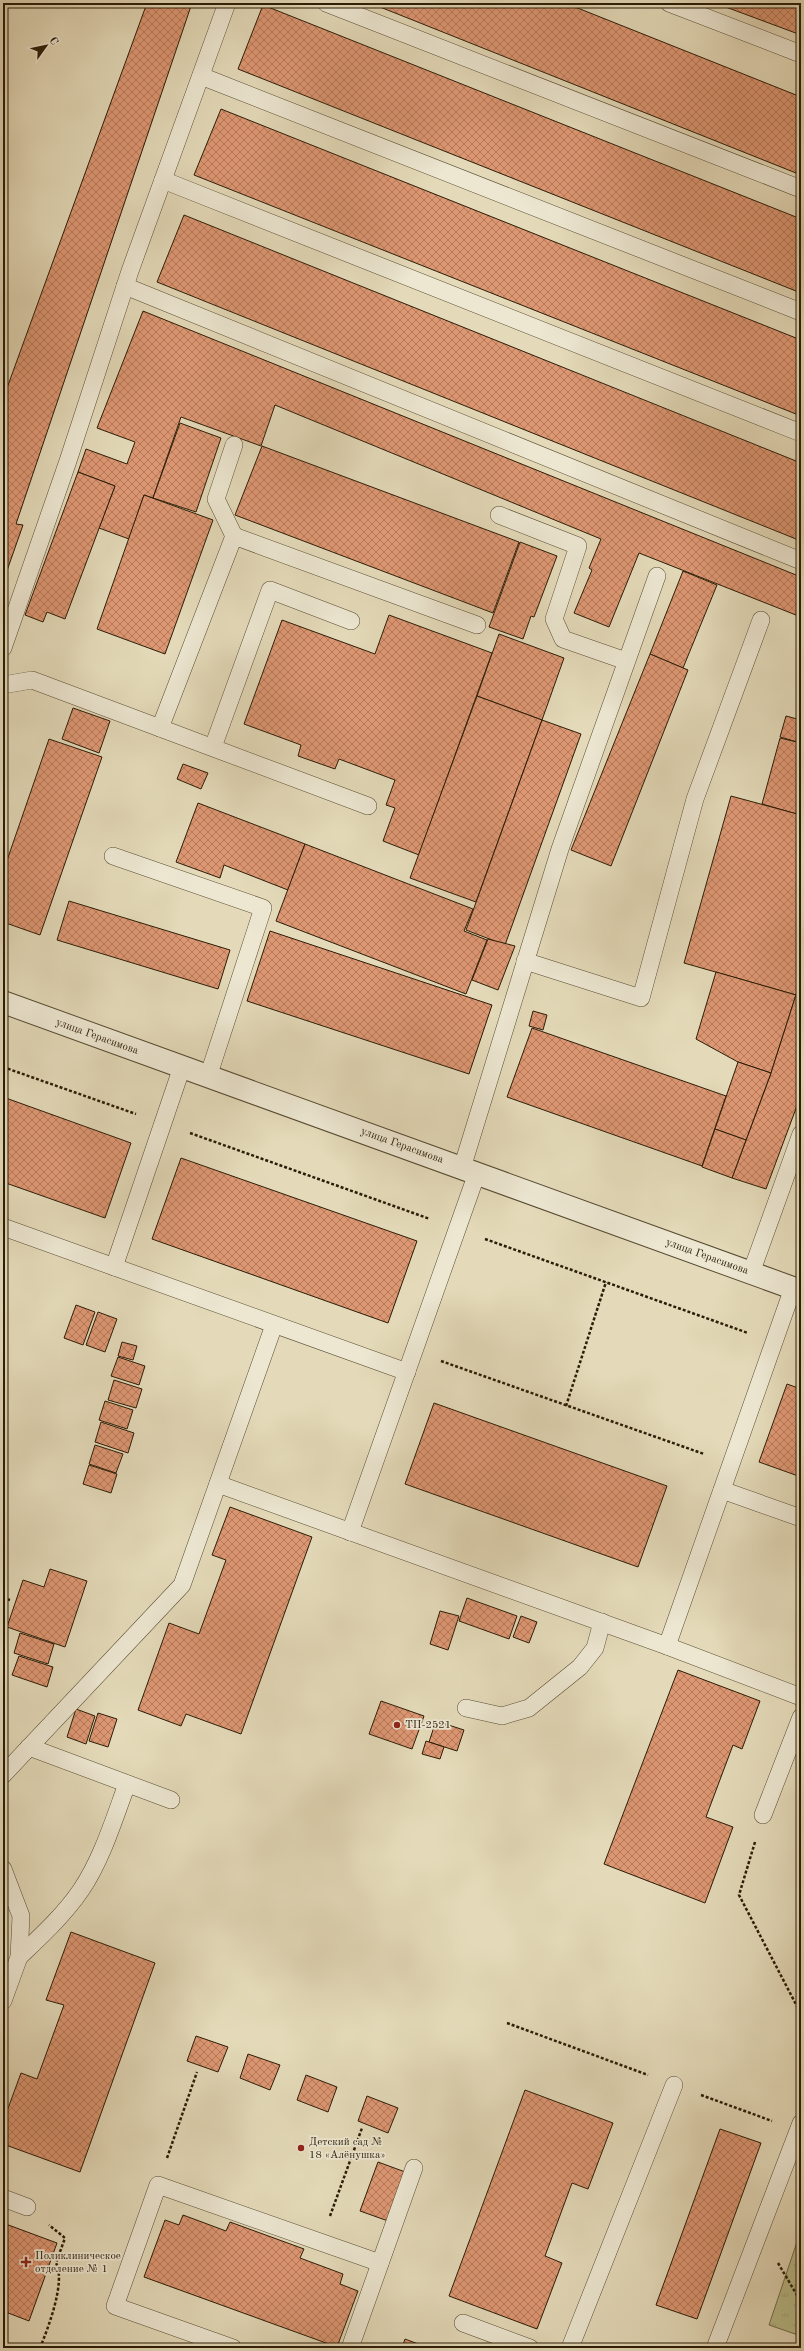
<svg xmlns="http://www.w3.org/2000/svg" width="804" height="2351" viewBox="0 0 804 2351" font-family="'Old Standard TT',serif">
<defs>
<pattern id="grass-tufts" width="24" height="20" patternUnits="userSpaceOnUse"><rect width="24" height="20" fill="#babe8b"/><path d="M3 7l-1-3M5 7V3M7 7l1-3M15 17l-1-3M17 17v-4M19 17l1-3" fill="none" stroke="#a0a376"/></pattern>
<pattern id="building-cross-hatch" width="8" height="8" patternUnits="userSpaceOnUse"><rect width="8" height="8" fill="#de9773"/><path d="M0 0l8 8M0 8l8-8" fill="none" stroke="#b47a5c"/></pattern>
</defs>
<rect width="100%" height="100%" fill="#e4dab9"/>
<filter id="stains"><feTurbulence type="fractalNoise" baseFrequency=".005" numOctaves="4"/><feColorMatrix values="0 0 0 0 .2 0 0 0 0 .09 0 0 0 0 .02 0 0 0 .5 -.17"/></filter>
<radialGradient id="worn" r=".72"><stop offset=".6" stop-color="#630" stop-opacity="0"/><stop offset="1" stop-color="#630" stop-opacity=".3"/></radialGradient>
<path fill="url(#grass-tufts)" stroke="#726d48" d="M800,2233h1v103l-32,-11z"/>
<g fill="url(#building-cross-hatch)" stroke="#2a1c06">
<path d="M147,3h45l-176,521 7,1 -20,57v-183z"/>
<path d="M370,3h195l236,94v78z"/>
<path d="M715,3h86v32z"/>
<path d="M263,5l538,214v74l-563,-224z"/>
<path d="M221,109l580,231v76l-607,-241z"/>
<path d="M184,215l617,248v78l-644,-259z"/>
<path d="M143,311l658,266v40l-162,-64 -30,74 -35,-14 18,-43 -3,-2 12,-29 -326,-134 -14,41 -80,-29 -28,81 -9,-3 -15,44 -30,-11 16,-42 -37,-14 8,-23 41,15 8,-22 -38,-14z"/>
<path d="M180,423l41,15 -25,74 -43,-14z"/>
<path d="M262,446l257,96 -26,71 -258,-98z"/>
<path d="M78,472l37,14 -50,133 -18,-7 -4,10 -18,-7z"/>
<path d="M144,495l69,25 -48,134 -68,-25z"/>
<path d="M520,542l37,14 -23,61 -3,-1 -8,23 -34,-12z"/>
<path d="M683,571l34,14 -34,83 -33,-14z"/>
<path d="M389,615l103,38 -73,202 -36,-14 12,-33 -9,-3 9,-25 -56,-21 -4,10 -37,-13 3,-11 -57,-21 38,-104 93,34z"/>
<path d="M499,634l65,24 -22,62 -65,-24z"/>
<path d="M650,654l38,16 -77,196 -40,-16z"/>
<path d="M477,696l65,24 -66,182 -66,-24z"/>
<path d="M73,708l37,13 -11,32 -37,-14z"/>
<path d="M786,716l15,4v23l-21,-6z"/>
<path d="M542,720l39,14 -76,211 -39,-15z"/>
<path d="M780,738l21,5 -1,72 -38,-11z"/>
<path d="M49,739l53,18 -62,178 -37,-13v-50z"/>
<path d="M183,764l25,9 -7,16 -24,-10z"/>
<path d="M731,796l70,19v164l-5,16 -112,-32z"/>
<path d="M198,803l107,41 -17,46 -64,-25 -4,13 -44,-16z"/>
<path d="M305,844l168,65 -9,22 23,9 -21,54 -190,-73z"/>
<path d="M69,901l161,49 -12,39 -161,-49z"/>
<path d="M270,931l222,74 -23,69 -222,-73z"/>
<path d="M488,939l27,7 -17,44 -26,-10z"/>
<path d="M716,972l80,23 -25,78 -33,-11 -42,-23z"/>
<path d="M801,979v116l-35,94 -34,-11 39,-105z"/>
<path d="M533,1011l14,4 -4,15 -14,-4z"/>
<path d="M532,1028l194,68 -24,70 -195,-69z"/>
<path d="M738,1062l33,11 -25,67 -31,-11z"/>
<path d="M3,1097l128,46 -26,75 -102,-36z"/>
<path d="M715,1129l31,11 -14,38 -30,-11z"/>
<path d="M181,1158l236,83 -29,82 -236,-84z"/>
<path d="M76,1305l19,7 -12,33 -19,-7z"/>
<path d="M98,1312l19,7 -12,33 -19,-7z"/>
<path d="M122,1342l15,4 -4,14 -15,-4z"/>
<path d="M118,1357l27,9 -6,19 -28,-9z"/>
<path d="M114,1380l28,9 -6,19 -28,-8z"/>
<path d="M787,1384l14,5v88l-42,-15z"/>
<path d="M105,1401l28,9 -6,19 -28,-9z"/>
<path d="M434,1403l233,83 -29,81 -233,-83z"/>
<path d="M101,1422l33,11 -6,20 -33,-11z"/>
<path d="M95,1445l28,9 -7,19 -27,-9z"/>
<path d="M89,1465l28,9 -6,19 -28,-9z"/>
<path d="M230,1507l82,30 -71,197 -55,-20 -5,12 -43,-16 31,-87 30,11 27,-74 -14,-5z"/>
<path d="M50,1569l37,12 -22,66 -58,-20 16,-47 21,7z"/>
<path d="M467,1598l50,18 -8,23 -50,-18z"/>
<path d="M440,1611l19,5 -11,34 -18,-6z"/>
<path d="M521,1616l16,6 -8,21 -16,-6z"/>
<path d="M20,1633l34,11 -6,20 -34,-11z"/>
<path d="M19,1656l34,11 -6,20 -35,-12z"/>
<path d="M678,1670l82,31 -18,48 -9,-4 -27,72 27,10 -28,76 -101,-39z"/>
<path d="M381,1701l43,15 -12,33 -43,-15z"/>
<path d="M76,1709l19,7 -9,28 -19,-7z"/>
<path d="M98,1713l19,6 -9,28 -19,-6z"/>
<path d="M436,1721l28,9 -7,21 -28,-9z"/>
<path d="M426,1741l18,6 -4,12 -18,-5z"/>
<path d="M71,1932l84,31 -75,209 -77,-28v-22l18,-49 16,6 27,-74 -18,-5z"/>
<path d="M196,2036l32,11 -10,25 -31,-11z"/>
<path d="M248,2054l32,11 -10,25 -30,-12z"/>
<path d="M306,2075l31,12 -9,25 -31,-12z"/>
<path d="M525,2090l88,33 -25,66 -16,-6 -27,73 17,7 -25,66 -88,-33z"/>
<path d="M367,2096l31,12 -10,25 -30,-12z"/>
<path d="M720,2129l41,14 -64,176 -41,-14z"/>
<path d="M378,2162l30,11 -17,49 -31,-11z"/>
<path d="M183,2215l43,16 4,-9 74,27 -4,9 43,16 -3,10 18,7 -21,56 -193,-70 21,-57 14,5z"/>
<path d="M3,2223l54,20 -28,78 -26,-10z"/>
<path d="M405,2339l24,9h-27z"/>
</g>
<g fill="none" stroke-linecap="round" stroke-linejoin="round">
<g stroke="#584c33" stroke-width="18">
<g id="lane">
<path d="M326,3l475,186"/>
<path d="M669,3l132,51"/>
<path d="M201,76l600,236"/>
<path d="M163,180l638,253"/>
<path d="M125,286l676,275"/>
<path d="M499,515l79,31 -24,73 9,20 63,22"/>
<path d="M234,536l-18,-37 18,-54"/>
<path d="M3,648l65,-187 62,-190 97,-268"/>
<path d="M3,685l29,-5 128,48 74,-192 243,89"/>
<path d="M160,728l208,78"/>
<path d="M213,747l57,-157 81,31"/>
<path d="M113,856l150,52 -55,169"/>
<path d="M525,961l116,37 54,-199 66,-179"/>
<path d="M462,1168l98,-319 97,-273"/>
<path d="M3,1227l404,145"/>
<path d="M114,1267l68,-200"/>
<path d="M751,1273l50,-139"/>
<path d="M793,1288l-126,358 134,51"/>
<path d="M218,1484l449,162"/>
<path d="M722,1490l79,28"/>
<path d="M350,1532l127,-359"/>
<path d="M466,1708l36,8 27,-8 51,-41 15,-19 7,-26"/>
<path d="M29,1747l142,53"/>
<path d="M3,1775l179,-190 92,-260"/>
<path d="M763,1815l38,-98"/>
<path d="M3,1869l18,47 -2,41 -16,44"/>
<path d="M19,1957c22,-21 45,-42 62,-67 21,-31 33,-71 46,-106"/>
<path d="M3,2198l24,9"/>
<path d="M463,2323l67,25"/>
<path d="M233,2348l-118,-42 43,-121 222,78"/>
<path d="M350,2348l64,-180"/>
<path d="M570,2348l104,-263"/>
<path d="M715,2348l86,-225"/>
</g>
</g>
<g stroke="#584c33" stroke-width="24">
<path id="street" d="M3,1002l798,289"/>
</g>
<g stroke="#2a1c06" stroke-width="2.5" stroke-dasharray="3 2" stroke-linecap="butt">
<path d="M3,1067l133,47"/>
<path d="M190,1133l240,86"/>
<path d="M485,1239l263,94"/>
<path d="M441,1361l263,93"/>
<path d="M566,1406l40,-124"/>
<path d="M3,1598l7,2"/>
<path d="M755,1842l-16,53 62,119"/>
<path d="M507,2023l141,52"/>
<path d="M701,2095l71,26"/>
<path d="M167,2158l30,-86"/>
<path d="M330,2216l32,-88"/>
<path d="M778,2263l23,39"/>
<path d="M3,2343l14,5"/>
<path d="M40,2348c8,-20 26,-66 16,-85l9,-25 -16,-13"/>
</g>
<use href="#lane" stroke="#ede7d2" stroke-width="17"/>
<use href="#street" stroke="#ede7d2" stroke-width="22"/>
</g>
<g fill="#8f2418" stroke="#ede7d2" stroke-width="1.5">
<circle cx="397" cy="1725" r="4"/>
<circle cx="301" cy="2148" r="4"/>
<path d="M24 2256h4v4h4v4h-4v4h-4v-4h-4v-4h4z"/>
</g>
<g text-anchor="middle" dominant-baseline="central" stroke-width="3.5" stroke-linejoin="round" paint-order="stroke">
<g font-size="11" fill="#2a1c06" stroke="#ede7d2">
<text transform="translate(97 1037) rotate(20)">улица Герасимова</text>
<text transform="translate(402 1146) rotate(20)">улица Герасимова</text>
<text transform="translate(707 1257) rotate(20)">улица Герасимова</text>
</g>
<g font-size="11" fill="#2a1c06" stroke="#ede7d2" text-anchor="start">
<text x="405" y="1725">ТП-2521</text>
<text x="309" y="2142">Детский сад №<tspan x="309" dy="13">18 «Алёнушка»</tspan></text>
<text x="35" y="2256">Поликлиническое<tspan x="35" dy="13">отделение № 1</tspan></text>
</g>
</g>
<rect width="804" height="2351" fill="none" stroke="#e4dab9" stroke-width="16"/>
<rect x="4" y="4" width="796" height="2343" fill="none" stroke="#2a1c06" stroke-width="2"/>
<rect x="8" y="8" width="788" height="2335" fill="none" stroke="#2a1c06"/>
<g transform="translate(46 46) rotate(57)" stroke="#ede7d2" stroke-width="3" paint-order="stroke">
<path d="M0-3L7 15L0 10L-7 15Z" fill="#2a1c06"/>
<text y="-6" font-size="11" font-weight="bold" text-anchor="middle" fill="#2a1c06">С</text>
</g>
<rect width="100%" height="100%" filter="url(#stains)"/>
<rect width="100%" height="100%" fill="url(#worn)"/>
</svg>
